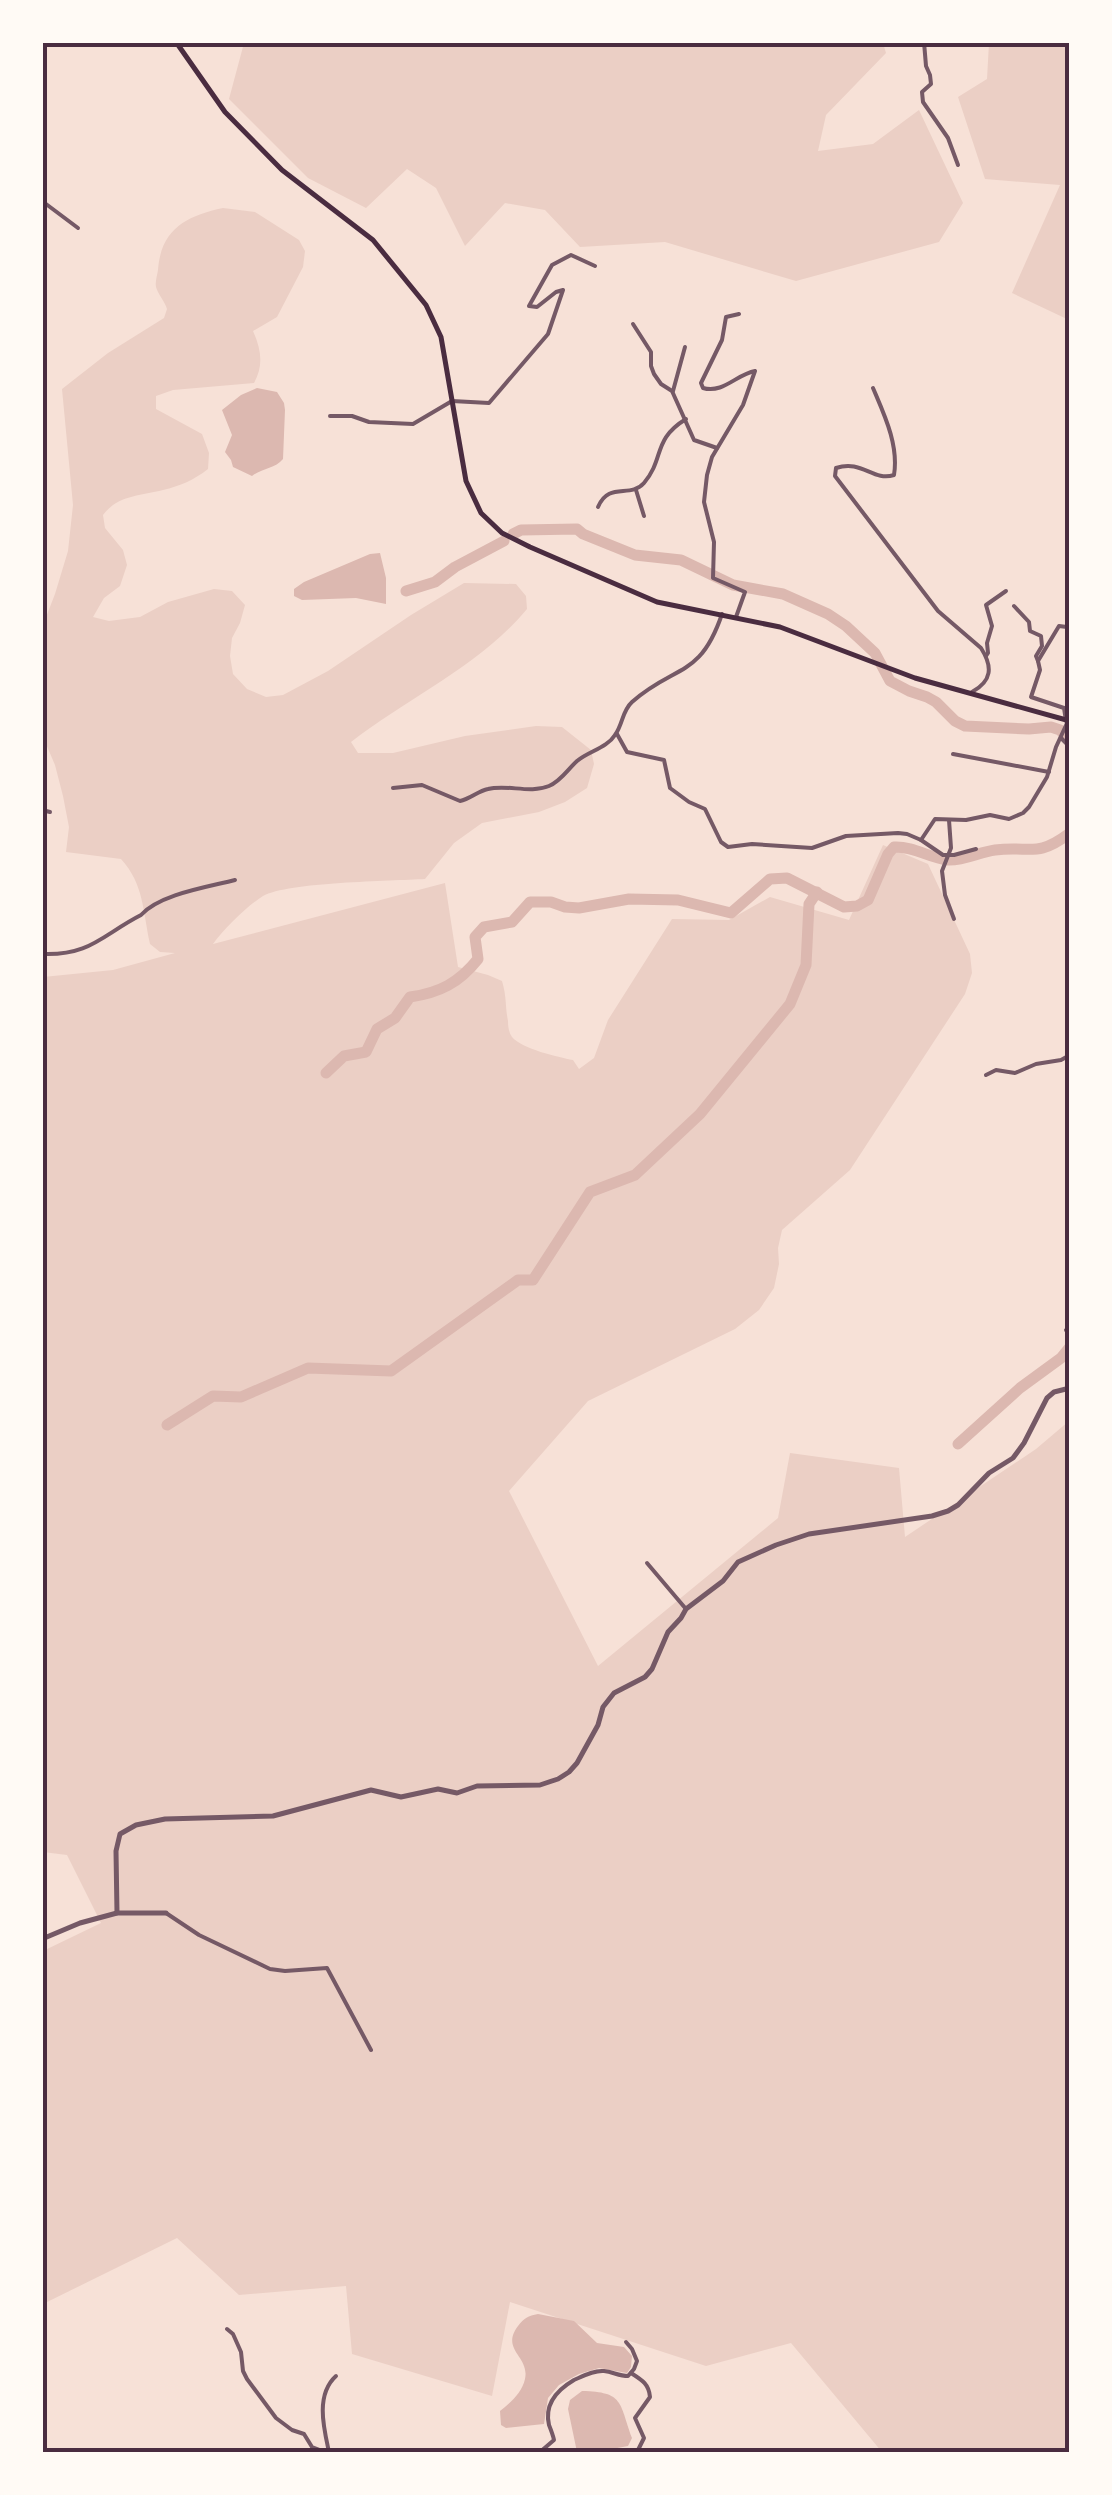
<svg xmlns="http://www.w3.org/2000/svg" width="1112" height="2495" viewBox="0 0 1112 2495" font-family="Rubik,sans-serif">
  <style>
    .green { fill: #ebcfc5 }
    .water { fill: #dcb8b0 }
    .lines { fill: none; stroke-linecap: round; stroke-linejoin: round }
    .river { stroke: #dcb8b0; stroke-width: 11 }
    .minor { stroke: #755966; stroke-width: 4 }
    .tertiary { stroke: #755966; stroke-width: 5 }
    .primary { stroke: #4a2c40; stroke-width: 5 }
    .neatline { fill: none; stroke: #4a2c40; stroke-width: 4 }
  </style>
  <rect width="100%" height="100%" fill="#f7e1d7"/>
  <!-- green -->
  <g class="green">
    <polygon points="244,43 883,43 886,53 826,115 818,151 873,144 919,110 963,203 939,242 796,281 665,242 580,247 545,210 505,203 465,246 436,188 407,169 366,208 308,178 229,99"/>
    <polygon points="989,43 1069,43 1069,320 1012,293 1060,185 985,179 958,97 987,79"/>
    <path d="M223,208l32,4 44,28 6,11 -2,16 -26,50 -24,14c8,18 11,34 1,52l-81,7 -17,6v13l46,25 7,19 -1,16c-14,11 -28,17 -45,21 -23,6 -45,5 -60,25l2,13 18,22 4,15 -7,21 -16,12 -11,19 16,4 31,-4 28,-15 46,-13 18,2 13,14 -5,18 -8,15 -2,18 3,18 14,15 19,8 17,-2 45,-24 83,-56 53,-32 52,1 10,12 1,13c-46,56 -119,89 -176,133l7,11h35l72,-17 71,-10 26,1 29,23 3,14 -7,24 -22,14 -26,10 -57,11 -28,20 -29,36c-34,2 -137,3 -162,17 -16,10 -39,33 -50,48l232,-61 13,84 30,8 14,6c5,17 3,25 6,40 0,6 1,12 4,16 10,12 46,20 61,23l6,9 15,-11 14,-38 64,-101 57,1 41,-23 79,23 34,-75 45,19 42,90 2,19 -7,21 -115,176 -68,60 -4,18 1,16 -5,24 -15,22 -24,19 -147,72 -79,90 89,175 180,-148 12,-65 109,15 6,69 131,-88 33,-28v1031h-187l-91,-109 -85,23 -196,-64 -18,94 -140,-42 -6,-68 -107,9 -62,-57 -134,66v-353l58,-28 -34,-68 -24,-3v-875l70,-7 62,-17 -15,-1 -10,-8c-7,-32 -6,-60 -29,-85l-55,-7 3,-25 -6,-31 -8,-31 -12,-28v-112l12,-31 13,-43 5,-46 -11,-116 46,-36 56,-35 3,-9c-2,-7 -9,-15 -11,-22 -1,-5 1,-11 2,-17 3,-41 28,-54 65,-62z"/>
  </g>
  <!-- water -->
  <g class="water">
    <path d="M257,388l20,4 7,11 1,7 -2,49c-8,10 -21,9 -31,17l-19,-9 -2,-7 -6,-8 7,-17 -10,-25 19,-15z"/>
    <polygon points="380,553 386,578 386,604 356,598 302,600 294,596 294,589 304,582 370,554"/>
    <path d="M538,2314l36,7 23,22 27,4 8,9 -1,11 -4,6 -28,-5 -20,6 -20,11 -11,13 -4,26 -38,4 -5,-3 -1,-14c10,-8 22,-18 25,-32 5,-23 -25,-29 -7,-53 6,-8 10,-10 20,-12z"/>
    <path d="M582,2391c42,1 37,11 50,47l-4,8 -32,6h-19l-9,-43 2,-9z"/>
  </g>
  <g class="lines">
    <!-- river -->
    <g class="river">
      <polyline points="513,534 521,530 577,529 583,534 635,555 681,560 733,585 783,594 828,614 846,626 875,653 890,681 909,691 927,697 936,702 955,721 965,726 1029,729 1051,727 1060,730 1070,740"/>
      <polyline points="406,591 435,582 455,567 504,541"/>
      <path d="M326,1073l18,-17 22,-4 11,-23 18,-11 15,-21c29,-4 49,-14 68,-38l-3,-22 9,-10 28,-5 18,-20h21l14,5 14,1 50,-9 49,1 53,13 39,-34 17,-1 57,29 13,-1 11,-6 20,-46 6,-7c20,-1 35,11 54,13 15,1 32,-8 47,-10 36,-5 40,9 75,-17"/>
      <polyline points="167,1425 213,1396 241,1397 308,1368 391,1371 518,1280 533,1280 590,1192 635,1175 700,1114 790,1004 806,965 809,904 817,892"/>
      <polyline points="958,1444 1020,1388 1061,1358 1070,1347"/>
    </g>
    <!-- minor -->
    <g class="minor">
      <polyline points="924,42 926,66 930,75 931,84 922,92 923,102 948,138 958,165"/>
      <polyline points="42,201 78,228"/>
      <polyline points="633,324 651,352 651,366 654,374 661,384 672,391 694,440 717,448"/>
      <path d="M873,388c11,26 26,57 21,87 -21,7 -32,-16 -58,-7l-1,8 103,135 43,37c12,19 11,33 -9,44"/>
      <polyline points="673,391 685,347"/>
      <polyline points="330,416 352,416 369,422 413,424 452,401 489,403 548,334 563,290 556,292 537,307 529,306 552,265 571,255 595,266"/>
      <polyline points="636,490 644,516"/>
      <path d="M598,507c11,-26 32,-8 46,-24 21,-25 8,-43 42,-64"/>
      <polyline points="1014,606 1029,622 1030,631 1041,636 1042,646 1036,656 1038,661"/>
      <path d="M736,617l9,-25 -32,-14 1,-36 -10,-40 3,-27 5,-18 31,-52 12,-34c-18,3 -32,23 -52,17l-2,-5 21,-43 4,-23 13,-3"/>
      <polyline points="986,656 988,653 987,643 992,626 986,605 1006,591"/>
      <polyline points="1066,721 1064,708 1031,697 1040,670 1038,661 1059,626 1067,627 1070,631"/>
      <polyline points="617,734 627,752 664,760 670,788 689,802 705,809 721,842 728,847 752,844 812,848 846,836 898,833 907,834 921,840 943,855 954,855 976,849"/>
      <polyline points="1061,738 1070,747"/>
      <polyline points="953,754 1049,772"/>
      <path d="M393,788l29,-3 38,16c10,-2 18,-10 28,-12 19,-5 42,5 61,-3 12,-5 19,-17 28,-25 12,-10 30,-13 38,-26 8,-11 7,-24 17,-33 43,-38 68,-23 90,-88"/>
      <polyline points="42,810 50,812"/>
      <polyline points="949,820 951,848 942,871 945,895 954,919"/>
      <polyline points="921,840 935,819 966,820 990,815 1009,819 1023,813 1029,807 1047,777 1056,747 1068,721"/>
      <path d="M42,954c48,2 60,-19 99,-39 19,-21 67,-28 94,-35"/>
      <polyline points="986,1075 996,1070 1015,1073 1036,1064 1061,1060 1070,1055"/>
      <polyline points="1066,1330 1070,1328"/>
      <polyline points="647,1563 686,1609"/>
      <polyline points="166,1913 199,1935 270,1969 285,1971 327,1968 371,2050"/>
      <polyline points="227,2329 233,2334 241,2352 243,2371 247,2379 276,2418 292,2430 304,2434 312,2447 325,2452"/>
      <path d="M631,2373c11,7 18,11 19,24l-15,21 9,20 -7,14"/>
      <path d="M329,2452c-5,-23 -14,-57 7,-76"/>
      <path d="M540,2452l14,-12c-1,-5 -3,-10 -5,-15 -5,-21 8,-35 25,-45 9,-4 20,-10 30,-9 9,1 15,5 24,5l6,-7 3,-8 -5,-12 -6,-7"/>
    </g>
    <!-- tertiary -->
    <g class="tertiary">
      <polyline points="117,1913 116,1851 120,1834 136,1825 165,1819 273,1816 371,1790 401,1797 438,1789 457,1793 477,1786 540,1785 558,1779 569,1772 577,1763 598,1725 603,1707 614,1693 645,1677 652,1669 668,1632 681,1618 686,1609 723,1581 738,1562 776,1545 809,1534 932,1516 948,1511 958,1505 989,1473 1013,1458 1024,1443 1047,1398 1054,1392 1070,1388"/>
      <polyline points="42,1939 80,1923 117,1913 166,1913"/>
    </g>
    <!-- primary -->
    <polyline class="primary" points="176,42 225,112 282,170 373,240 426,305 441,337 466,481 481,513 502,533 530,547 657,602 780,627 915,678 1070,721"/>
  </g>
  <!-- border -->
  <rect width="1112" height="2495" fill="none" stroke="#fffaf5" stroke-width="90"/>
  <rect x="45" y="45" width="1022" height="2405" class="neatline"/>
</svg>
